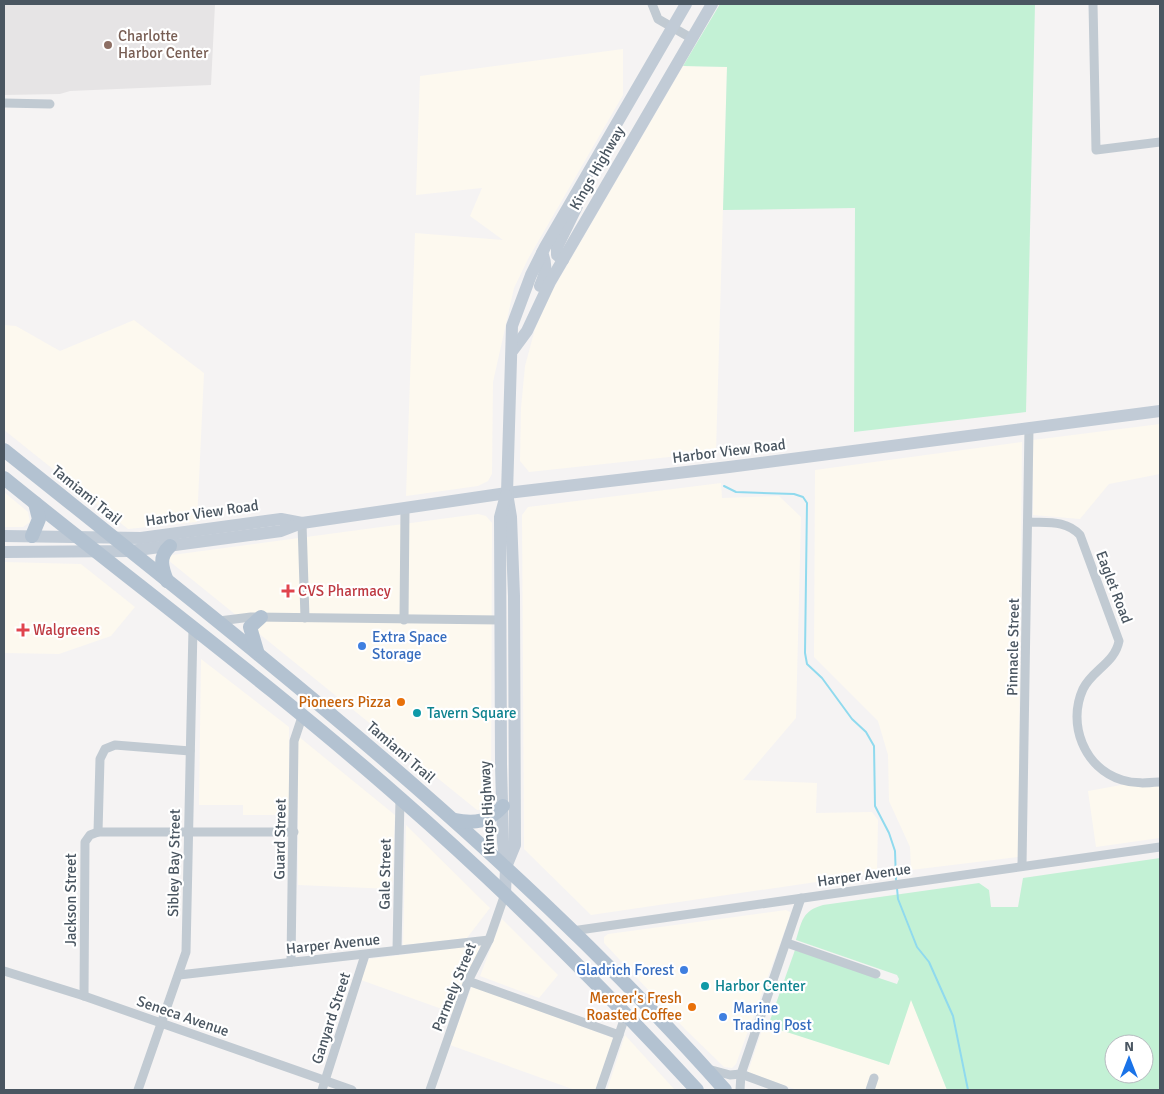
<svg xmlns="http://www.w3.org/2000/svg" width="1164" height="1094" viewBox="0 0 1164 1094" font-family="Signika,sans-serif">
  <style>
    .commercial { fill: #fdf9ef }
    .education { fill: #e6e4e5 }
    .green { fill: #c3f1d5; fill-rule: evenodd }
    .lines { fill: none; stroke-linecap: round; stroke-linejoin: round }
    .stream { stroke: #90daee; stroke-width: 2 }
    .street { stroke: #c1cad2; stroke-width: 9 }
    .secondary { stroke: #c1cbd6; stroke-width: 12 }
    .primary { stroke: #b3c2d1; stroke-width: 14 }
    .education-dot { fill: #8d6e63; stroke: #fff; stroke-width: 2 }
    .health-dot { fill: #e0444e; stroke: #fff; stroke-width: 2 }
    .shop-dot { fill: #3f7fe0; stroke: #fff; stroke-width: 2 }
    .food-dot { fill: #e8710a; stroke: #fff; stroke-width: 2 }
    .culture-dot { fill: #0f9aa8; stroke: #fff; stroke-width: 2 }
    .labels { text-anchor: middle; stroke-width: 4.5; stroke-linejoin: round; paint-order: stroke }
    .education-label { font-size: 15px; fill: #785e54; stroke: #fff; text-anchor: start }
    .street-label { font-size: 15px; fill: #4a5661; stroke: #fff }
    .health-label { font-size: 15px; fill: #be3a42; stroke: #fff; text-anchor: start }
    .shop-label { font-size: 15px; fill: #366cbe; stroke: #fff; text-anchor: start }
    .food-label { font-size: 15px; fill: #c56008; stroke: #fff; text-anchor: end }
    .culture-label { font-size: 15px; fill: #0d838f; stroke: #fff; text-anchor: start }
  </style>
  <rect width="100%" height="100%" fill="#f5f3f3"/>
  <!-- commercial -->
  <g class="commercial">
    <polygon points="623,49 623,95 528,259 514,288 493,382 492,474 488,481 478,486 406,496 415,233 503,240 470,216 482,188 416,195 420,76"/>
    <polygon points="683,66 727,67 716,452 529,472 520,461 521,408 525,366 535,329 551,293"/>
    <polygon points="134,320 204,373 197,522 128,529 4,430 4,325 16,326 60,351"/>
    <polygon points="1160,424 1160,474 1109,484 1080,519 1033,515 1033,440"/>
    <polygon points="1022,442 1018,857 911,870 910,847 889,801 888,755 878,721 814,657 815,470"/>
    <polygon points="721,483 722,498 779,496 801,517 796,718 743,780 817,783 816,813 872,812 878,820 877,873 591,915 524,849 522,515 528,507"/>
    <polygon points="4,492 28,512 30,522 23,527 4,527"/>
    <polygon points="478,514 486,516 492,523 491,801 486,809 477,810 168,560 172,555"/>
    <polygon points="4,562 81,564 135,607 111,636 59,654 4,653"/>
    <polygon points="201,659 289,727 289,815 243,815 243,805 199,805"/>
    <polygon points="298,736 395,815 392,889 298,885"/>
    <polygon points="1160,778 1160,838 1096,847 1088,791"/>
    <polygon points="406,825 490,908 467,938 403,945"/>
    <polygon points="786,910 790,912 789,919 736,1064 732,1068 724,1067 686,1030 604,943 604,937 608,934"/>
    <polygon points="502,919 558,975 539,998 480,976"/>
    <polygon points="481,945 453,1013 361,980 369,959"/>
    <polygon points="472,986 613,1038 596,1090 575,1090 450,1045"/>
    <polygon points="911,999 947,1090 797,1090 748,1072 764,1024 889,1065"/>
    <polygon points="625,1035 675,1090 607,1090"/>
  </g>
  <!-- education -->
  <polygon class="education" points="4,4 215,4 211,85 70,91 60,94 4,95"/>
  <!-- green -->
  <g class="green">
    <polygon points="720,4 1035,4 1026,412 854,432 855,208 723,210 727,67 683,66"/>
    <path d="M1160,858v232h-213l-36,-90 -22,65 -121,-39 27,-76 102,34 2,-5 -2,-4 -101,-35c6,-19 6,-29 27,-35l156,-22 10,7 2,17h27l5,-29zM1114,1044h30v30h-30z"/>
  </g>
  <g class="lines">
    <!-- stream -->
    <g class="stream">
      <polyline points="724,486 736,492 794,494 803,497 807,503 805,653 807,664 822,678 852,719 866,732 874,746 875,806 889,833 895,851 896,880"/>
      <polyline points="897,888 898,899 917,947 929,962 953,1016 968,1090"/>
    </g>
    <!-- street -->
    <g class="street">
      <polyline points="652,4 658,19 691,38"/>
      <polyline points="1093,4 1096,150 1160,142"/>
      <polyline points="4,103 50,104"/>
      <path d="M1029,522c19,1 37,-2 51,13l39,106c-4,22 -27,29 -36,48 -16,35 1,79 39,91 13,4 25,3 38,2"/>
      <polyline points="302,523 305,618"/>
      <polyline points="404,620 405,508"/>
      <polyline points="219,621 251,617 500,620"/>
      <polyline points="98,832 100,759 105,749 115,745 190,751"/>
      <polyline points="1022,866 1029,428"/>
      <polyline points="572,931 1160,847"/>
      <polyline points="787,943 876,974"/>
      <polyline points="397,950 400,798"/>
      <polyline points="291,962 294,741 302,717"/>
      <polyline points="4,971 84,996 352,1090"/>
      <polyline points="179,975 489,940"/>
      <polyline points="468,981 619,1035"/>
      <polyline points="84,996 85,842 90,835 98,832 294,832"/>
      <polyline points="708,1069 730,1075 741,1074 784,1090"/>
      <polyline points="138,1090 186,952 193,628"/>
      <polyline points="322,1090 365,955"/>
      <polyline points="430,1090 468,981 489,940 505,894"/>
      <polyline points="600,1090 626,1014"/>
      <polyline points="740,1090 741,1074 801,898"/>
      <polyline points="870,1090 874,1078"/>
    </g>
    <!-- secondary -->
    <g class="secondary">
      <polyline points="563,260 557,255 557,247 577,206"/>
      <path d="M540,286c5,-12 8,-20 2,-33"/>
      <polyline points="513,350 527,331 550,282 712,4"/>
      <polyline points="4,536 141,538 281,519 302,523"/>
      <polyline points="4,552 130,551 281,531 302,523 507,493 729,467 1160,411"/>
      <polyline points="506,867 515,845 514,596 511,517 507,493 512,326 531,275 545,247 686,4"/>
      <polyline points="505,894 506,867 503,842 501,764 500,517 506,495"/>
    </g>
    <!-- primary -->
    <g class="primary">
      <path d="M4,450c251,201 507,398 721,640"/>
      <path d="M4,478c132,107 270,209 398,322 104,91 202,189 295,290"/>
      <polyline points="32,536 39,519 35,503"/>
      <path d="M167,581c-5,-13 -9,-24 3,-35"/>
      <polyline points="257,651 250,627 261,617"/>
      <path d="M454,820c21,4 35,2 49,-14"/>
    </g>
  </g>
  <!-- markers -->
  <circle class="education-dot" cx="108" cy="45" r="5"/>
  <g class="health-dot">
    <path d="M285.5 583.5h5v5h5v5h-5v5h-5v-5h-5v-5h5z"/>
    <path d="M20.5 622.5h5v5h5v5h-5v5h-5v-5h-5v-5h5z"/>
  </g>
  <g class="shop-dot">
    <circle cx="362" cy="646" r="5"/>
    <circle cx="684" cy="970" r="5"/>
    <circle cx="723" cy="1017" r="5"/>
  </g>
  <g class="food-dot">
    <circle cx="401" cy="702" r="5"/>
    <circle cx="692" cy="1007" r="5"/>
  </g>
  <g class="culture-dot">
    <circle cx="417" cy="713" r="5"/>
    <circle cx="705" cy="986" r="5"/>
  </g>
  <g class="labels">
    <!-- education labels -->
    <g class="education-label">
      <text x="118" y="41">Charlotte<tspan x="118" dy="17">Harbor Center</tspan></text>
    </g>
    <!-- street labels -->
    <g class="street-label">
      <text transform="translate(597 168) rotate(-60)" y="5">Kings Highway</text>
      <text transform="translate(729 451) rotate(-7)" y="5">Harbor View Road</text>
      <text transform="translate(87 495) rotate(39)" y="5">Tamiami Trail</text>
      <text transform="translate(202 513) rotate(-8)" y="5">Harbor View Road</text>
      <text transform="translate(1114 587) rotate(69)" y="5">Eaglet Road</text>
      <text transform="translate(1013 647) rotate(-89)" y="5">Pinnacle Street</text>
      <text transform="translate(401 752) rotate(41)" y="5">Tamiami Trail</text>
      <text transform="translate(487 808) rotate(-93)" y="5">Kings Highway</text>
      <text transform="translate(280 839) rotate(-89)" y="5">Guard Street</text>
      <text transform="translate(174 863) rotate(-89)" y="5">Sibley Bay Street</text>
      <text transform="translate(385 874) rotate(-89)" y="5">Gale Street</text>
      <text transform="translate(864 875) rotate(-8)" y="5">Harper Avenue</text>
      <text transform="translate(71 900) rotate(-90)" y="5">Jackson Street</text>
      <text transform="translate(333 944) rotate(-6)" y="5">Harper Avenue</text>
      <text transform="translate(454 987) rotate(-68)" y="5">Parmely Street</text>
      <text transform="translate(183 1016) rotate(19)" y="5">Seneca Avenue</text>
      <text transform="translate(331 1018) rotate(-72)" y="5">Ganyard Street</text>
    </g>
    <!-- health labels -->
    <g class="health-label">
      <text x="298" y="596">CVS Pharmacy</text>
      <text x="33" y="635">Walgreens</text>
    </g>
    <!-- shop labels -->
    <g class="shop-label">
      <text x="372" y="642">Extra Space<tspan x="372" dy="17">Storage</tspan></text>
      <text x="674" y="975" text-anchor="end">Gladrich Forest</text>
      <text x="733" y="1013">Marine<tspan x="733" dy="17">Trading Post</tspan></text>
    </g>
    <!-- food labels -->
    <g class="food-label">
      <text x="391" y="707">Pioneers Pizza</text>
      <text x="682" y="1003">Mercer's Fresh<tspan x="682" dy="17">Roasted Coffee</tspan></text>
    </g>
    <!-- culture labels -->
    <g class="culture-label">
      <text x="427" y="718">Tavern Square</text>
      <text x="715" y="991">Harbor Center</text>
    </g>
  </g>
  <!-- border -->
  <rect width="1164" height="1094" fill="none" stroke="#4a5661" stroke-width="10"/>
  <!-- north arrow -->
  <g transform="translate(1129 1059)"><circle r="24" fill="#ffffff" stroke="#b7bbc0"/>
  <path d="M0-4L9 19L0 12L-9 19Z" fill="#1a73e8"/>
  <text y="-8" font-size="14" font-weight="bold" text-anchor="middle" fill="#4a5661">N</text>
  </g>
</svg>
